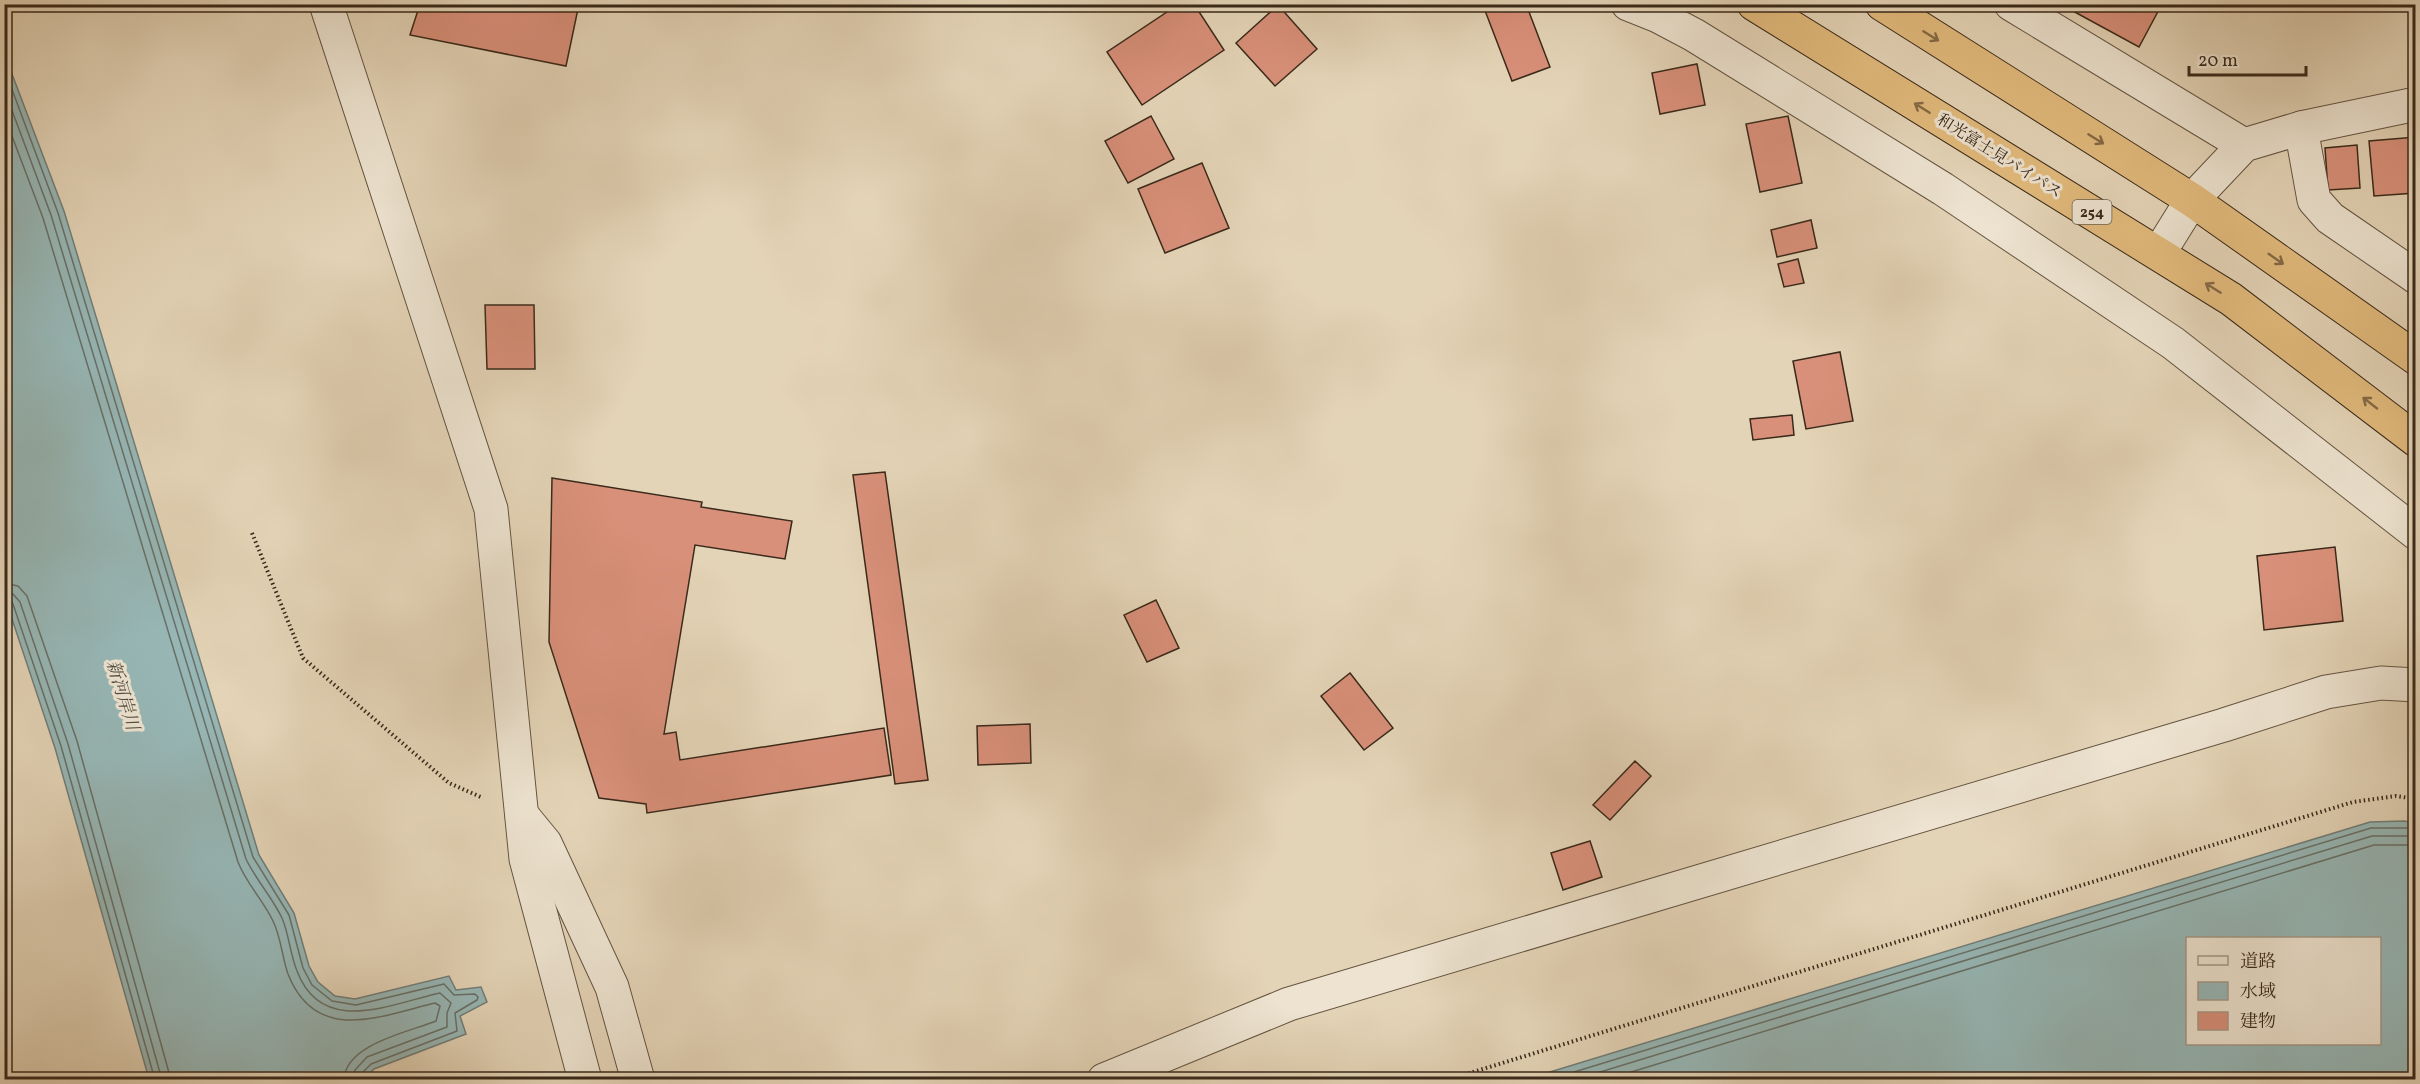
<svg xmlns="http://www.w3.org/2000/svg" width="2420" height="1084" viewBox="0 0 2420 1084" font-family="Vollkorn,'Noto Serif JP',serif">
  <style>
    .water { fill: #97b7b6; stroke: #717e78; stroke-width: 1.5; fill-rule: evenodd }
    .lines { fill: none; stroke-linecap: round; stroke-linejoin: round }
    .shore { stroke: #687068; stroke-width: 1.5 }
    .building { fill: #d9907a; stroke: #39291a; stroke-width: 1.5 }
    .minor-casing { stroke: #645441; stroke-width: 35 }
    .highway-casing { stroke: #39291a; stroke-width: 35 }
    .path { stroke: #39291a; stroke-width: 4; stroke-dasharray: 1.5 3; stroke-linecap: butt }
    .minor { stroke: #ede3d0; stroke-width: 33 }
    .highway { stroke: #e2ba7c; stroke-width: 33 }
    .oneway { stroke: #856a46 }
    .labels { text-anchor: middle; stroke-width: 6; stroke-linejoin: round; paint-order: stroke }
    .shield { fill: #ede3d0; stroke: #6f6151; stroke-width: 1.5 }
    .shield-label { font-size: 15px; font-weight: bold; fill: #39291a }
    .street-label { font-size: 16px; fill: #39291a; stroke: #ede3d0 }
    .water-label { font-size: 18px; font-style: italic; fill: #504c41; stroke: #ede3d0 }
  </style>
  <rect width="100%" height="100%" fill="#e4d4b7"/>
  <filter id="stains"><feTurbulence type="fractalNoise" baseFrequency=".00333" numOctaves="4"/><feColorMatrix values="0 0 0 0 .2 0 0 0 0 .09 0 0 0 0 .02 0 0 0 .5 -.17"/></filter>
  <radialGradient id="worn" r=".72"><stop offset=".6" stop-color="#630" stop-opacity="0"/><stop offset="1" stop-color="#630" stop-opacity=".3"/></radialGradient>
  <!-- water -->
  <g class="water">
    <polygon points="4,53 64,211 259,855 294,913 309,966 318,982 335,996 355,999 449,976 456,990 481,987 487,1002 460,1016 466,1034 374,1069 364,1079 149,1079 55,748 5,598"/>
    <path d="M2404,821l12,2 -1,256h-888l843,-257zM2188,938h192v106h-192z"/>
  </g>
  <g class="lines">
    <!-- shore -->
    <g class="shore">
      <polyline points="4,68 58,213 253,857 289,915 303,968 312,985 332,1001 356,1005 444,984 454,995 475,994 478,997 477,1000 455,1013 457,1031 371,1064 361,1074 360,1080"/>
      <path d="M4,89l47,126 195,644c10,21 26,38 36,59 7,16 8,36 15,53 25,66 93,33 143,22l11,10 -4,10v14l-80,30 -12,13 -2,10"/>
      <path d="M4,115l39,103 195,644c8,21 25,38 35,59 8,16 9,36 15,53 28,71 92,42 147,29l5,3 -4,15c-27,11 -91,23 -92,59"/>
      <polyline points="4,583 18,586 27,596 77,741 171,1080"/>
      <polyline points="4,592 13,594 20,602 68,744 162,1080"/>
      <polyline points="4,600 10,600 13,604 61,746 155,1080"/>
      <polyline points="1548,1080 2371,828 2416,828"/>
      <polyline points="1574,1080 2372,836 2416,836"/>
      <polyline points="1605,1080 2374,845 2416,845"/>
    </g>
  </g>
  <!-- building -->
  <g class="building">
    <polygon points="420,4 579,4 566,66 410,35"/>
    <polygon points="1179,4 1194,4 1224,50 1142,105 1107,52"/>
    <polygon points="1493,4 1526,4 1550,67 1512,81 1484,8"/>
    <polygon points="2060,4 2162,4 2139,47"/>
    <polygon points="1278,5 1317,49 1275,86 1236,43"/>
    <polygon points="1697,64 1705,105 1660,114 1652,73"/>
    <polygon points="1151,116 1174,159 1128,183 1105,141"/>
    <polygon points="1788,116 1802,183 1760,192 1746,124"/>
    <polygon points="2416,137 2416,193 2374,196 2369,141"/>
    <polygon points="2357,145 2360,188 2328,190 2325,148"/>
    <polygon points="1202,163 1229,228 1165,253 1138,189"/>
    <polygon points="1811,220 1817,248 1777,257 1771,230"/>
    <polygon points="1798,259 1804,283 1784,287 1778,264"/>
    <polygon points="485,305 534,305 535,369 487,369"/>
    <polygon points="1840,352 1853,421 1806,429 1793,361"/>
    <polygon points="1792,415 1794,435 1753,440 1750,419"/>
    <polygon points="885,472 928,780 895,784 853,475"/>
    <polygon points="552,478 702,502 701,507 792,521 785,559 695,545 664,734 676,732 680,760 884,728 891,775 647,813 646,804 599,798 549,642"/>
    <polygon points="2335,547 2343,621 2264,630 2257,556"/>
    <polygon points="1156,600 1179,648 1147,662 1124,615"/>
    <polygon points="1350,673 1393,728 1364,750 1321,696"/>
    <polygon points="1030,724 1031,763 978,765 977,726"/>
    <polygon points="1635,761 1651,776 1610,820 1593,805"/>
    <polygon points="1590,841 1602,877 1563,890 1551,853"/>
  </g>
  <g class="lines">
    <defs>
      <g id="minor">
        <polyline points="326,4 491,509 526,859 585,1080"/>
        <polyline points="1628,4 1658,16 1694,35 1943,189 2173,343 2416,533"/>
        <polyline points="2011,4 2244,145"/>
        <polyline points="2301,128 2314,200 2330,218 2416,277"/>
        <polyline points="2159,253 2192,200 2244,145 2301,128 2416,104"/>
        <polyline points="522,815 545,843 612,987 638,1080"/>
        <polyline points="1104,1080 1289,1004 2224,725 2326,692 2381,683 2416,685"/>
      </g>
      <g id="highway">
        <polyline points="1754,4 2231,299 2416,440"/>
        <polyline points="1882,4 2192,200 2416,358"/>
      </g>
    </defs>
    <!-- minor casing -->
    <use href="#minor" class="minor-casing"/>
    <!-- highway casing -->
    <use href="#highway" class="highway-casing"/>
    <!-- path -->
    <g class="path">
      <polyline points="252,533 303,658 449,783 483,798"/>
      <polyline points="1447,1080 2353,802 2396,796 2416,799"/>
    </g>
    <!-- minor -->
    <use href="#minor" class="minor"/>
    <!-- highway -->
    <use href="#highway" class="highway"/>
  </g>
  <!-- one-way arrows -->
  <defs><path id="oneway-shaft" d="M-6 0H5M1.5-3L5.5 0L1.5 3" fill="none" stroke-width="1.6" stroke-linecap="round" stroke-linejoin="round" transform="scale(1.5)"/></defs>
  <g class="oneway">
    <use href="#oneway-shaft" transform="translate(1931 36) rotate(32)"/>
    <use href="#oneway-shaft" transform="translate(1922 108) rotate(-148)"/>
    <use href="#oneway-shaft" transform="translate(2096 139) rotate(32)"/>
    <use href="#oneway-shaft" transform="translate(2276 259) rotate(35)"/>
    <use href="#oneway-shaft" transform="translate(2213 288) rotate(-148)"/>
    <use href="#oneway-shaft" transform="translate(2370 403) rotate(-142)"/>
  </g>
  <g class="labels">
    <!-- shield labels -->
    <rect class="shield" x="2072.5" y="200" width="39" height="24" rx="4.5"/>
    <g class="shield-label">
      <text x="2092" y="217">254</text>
    </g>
    <!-- street labels -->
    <g class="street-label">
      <text transform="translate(2000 155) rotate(32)" y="6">和光富士見バイパス</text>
    </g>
    <!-- water labels -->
    <g class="water-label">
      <text transform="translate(123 695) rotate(73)" y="6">新河岸川</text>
    </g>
  </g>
  <!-- margin -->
  <rect width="2420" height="1084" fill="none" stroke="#e4d4b7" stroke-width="24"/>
  <rect x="6" y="6" width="2408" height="1072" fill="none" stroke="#39291a" stroke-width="3"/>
  <rect x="12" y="12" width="2396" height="1060" fill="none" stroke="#39291a" stroke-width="1.5"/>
  <!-- legend -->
  <rect x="2186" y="937" width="195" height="108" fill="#ede3d0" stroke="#a59987" stroke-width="1.5"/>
  <rect x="2198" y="956" width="30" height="9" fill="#ede3d0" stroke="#a59987" stroke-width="1.5"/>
  <text x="2240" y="967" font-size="18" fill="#39291a">道路</text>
  <rect x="2198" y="982" width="30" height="18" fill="#97b7b6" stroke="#a59987" stroke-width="1.5"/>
  <text x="2240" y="997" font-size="18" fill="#39291a">水域</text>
  <rect x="2198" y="1012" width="30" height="18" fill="#d9907a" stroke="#a59987" stroke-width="1.5"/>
  <text x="2240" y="1027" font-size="18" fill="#39291a">建物</text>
  <!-- scale -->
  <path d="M2189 66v9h117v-9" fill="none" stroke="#39291a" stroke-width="3"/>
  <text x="2198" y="66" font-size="18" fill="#39291a" stroke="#ede3d0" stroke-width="4.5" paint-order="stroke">20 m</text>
  <rect width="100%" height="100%" filter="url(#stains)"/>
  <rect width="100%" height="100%" fill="url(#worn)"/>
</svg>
